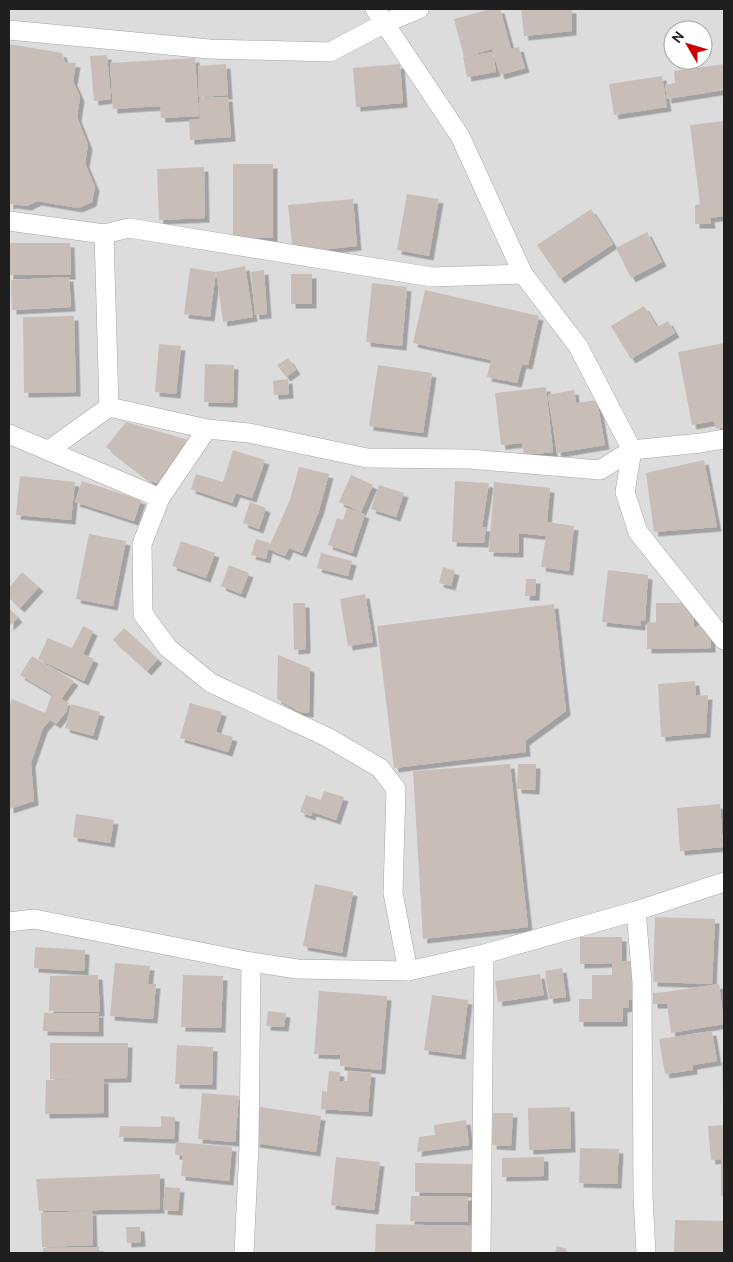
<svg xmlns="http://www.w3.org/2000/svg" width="733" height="1262" viewBox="0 0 733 1262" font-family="Ubuntu,sans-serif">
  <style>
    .residential { fill: #dddcdc; fill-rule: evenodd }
    .building { fill: #c9beb7; filter: url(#shadow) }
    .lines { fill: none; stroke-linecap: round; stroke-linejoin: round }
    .minor-casing { stroke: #a6a6a6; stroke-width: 20 }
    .minor { stroke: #fff; stroke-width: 19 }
  </style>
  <defs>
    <filter id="shadow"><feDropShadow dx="4.5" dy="4.5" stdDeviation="0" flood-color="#0004"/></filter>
  </defs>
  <rect width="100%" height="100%" fill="#f1ece4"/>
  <!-- residential -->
  <path class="residential" d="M9,9h715v1244h-715zM673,30h30v30h-30z"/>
  <!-- building -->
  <g class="building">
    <polygon points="491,9 500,9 511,49 519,47 525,68 500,75 492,49 464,57 454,19"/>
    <polygon points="521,9 572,9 572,31 524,36"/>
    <polygon points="9,44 62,53 65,62 76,63 73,81 80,97 77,117 88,145 85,163 95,187 92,202 78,208 37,201 27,206 12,204 9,205"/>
    <polygon points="493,52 496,72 467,77 463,57"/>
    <polygon points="107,55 111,99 94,101 90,56"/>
    <polygon points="195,58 199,116 161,118 160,106 113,109 110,63"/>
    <polygon points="226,64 228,95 199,97 198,66"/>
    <polygon points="400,64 403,103 356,107 353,68"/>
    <polygon points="724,64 724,90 667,99 665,85 675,83 674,71"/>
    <polygon points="662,76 667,107 614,115 609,84"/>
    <polygon points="228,97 231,137 190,140 189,120 200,119 199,98"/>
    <polygon points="724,121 724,216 710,218 711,224 695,224 695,205 700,204 690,125"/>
    <rect x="233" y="164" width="40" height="74"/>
    <polygon points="204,167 205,218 159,220 157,169"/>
    <polygon points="407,194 439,199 429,256 397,250"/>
    <polygon points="353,199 357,246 293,253 288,205"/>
    <polygon points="591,209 613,244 560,279 537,245"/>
    <polygon points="647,232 662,262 631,278 616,248"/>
    <polygon points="9,243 70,243 71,275 9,275"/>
    <polygon points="245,266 253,317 223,322 216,272 210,317 184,314 190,268 216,272"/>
    <polygon points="264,270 267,314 255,315 251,272"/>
    <rect x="291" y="274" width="21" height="30"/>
    <polygon points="69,277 71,307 12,310 11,280"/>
    <polygon points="372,283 407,287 402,346 366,342"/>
    <polygon points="425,290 539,316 528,365 522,364 517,383 487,377 491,360 413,343"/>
    <polygon points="644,306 657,327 668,321 675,333 631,359 611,326"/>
    <polygon points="74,316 76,392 24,393 23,317"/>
    <polygon points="724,343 724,427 716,429 714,421 692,425 678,352"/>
    <polygon points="159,344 181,346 176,394 155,392"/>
    <polygon points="288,358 296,370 286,377 277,365"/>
    <polygon points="205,364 234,365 233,403 204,402"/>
    <polygon points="378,365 432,373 423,433 369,426"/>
    <polygon points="288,379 289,394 274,395 273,381"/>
    <polygon points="546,387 553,452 524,455 522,443 501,445 495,393"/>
    <polygon points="574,390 576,403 597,400 605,445 557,453 548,395"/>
    <polygon points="126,422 192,441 165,485 150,481 106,447"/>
    <polygon points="233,450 265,460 252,498 236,493 232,503 191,489 196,474 223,482"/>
    <polygon points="704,460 717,527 654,532 646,473"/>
    <polygon points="299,467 329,474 319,511 302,553 289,548 285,556 268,549 266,559 251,555 256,539 270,543 268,549 290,500"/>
    <polygon points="351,475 373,485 361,512 339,502"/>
    <polygon points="20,476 75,482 71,520 16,515"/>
    <polygon points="82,481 141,500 134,521 75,502"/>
    <polygon points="455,481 489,483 482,527 486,527 484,543 452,542"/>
    <polygon points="494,482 550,488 547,522 574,526 569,571 541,567 546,536 519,533 519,553 489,552"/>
    <polygon points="379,485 404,493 396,517 371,509"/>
    <polygon points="250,502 266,508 259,529 243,523"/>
    <polygon points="347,508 365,514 352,553 328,545 337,518 343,520"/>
    <polygon points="89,534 126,541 113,606 76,599"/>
    <polygon points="181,541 215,553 206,578 172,566"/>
    <polygon points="321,553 352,561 348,576 317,568"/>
    <polygon points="229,565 249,573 241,594 221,586"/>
    <polygon points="443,567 455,571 451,586 439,583"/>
    <polygon points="608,570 648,575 645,621 641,620 641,626 602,622"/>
    <polygon points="22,572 39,587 20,608 9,598 9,588"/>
    <polygon points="526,579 536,579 535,596 525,596"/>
    <polygon points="365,594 373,642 348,646 340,599"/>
    <polygon points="293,603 305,603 306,649 294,650"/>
    <polygon points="656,603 694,603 694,627 711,626 711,648 647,649 647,623 656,622"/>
    <polygon points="554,604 566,711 525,741 526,752 394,768 377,626"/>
    <polygon points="9,608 18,618 9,626"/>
    <polygon points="83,626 93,631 83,654 94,659 84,681 38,659 48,638 72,648"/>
    <polygon points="124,628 158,659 147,671 113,640"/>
    <polygon points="278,655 310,668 309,713 300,712 277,699"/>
    <polygon points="32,656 74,681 61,699 69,703 66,712 56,724 50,720 43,728 31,763 34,801 9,809 9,707 12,699 45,713 52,694 20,675"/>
    <polygon points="695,681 696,696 708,695 706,733 661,737 658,684"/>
    <polygon points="190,703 222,712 216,732 233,737 228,752 180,738"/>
    <polygon points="71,704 100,712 93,736 65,728"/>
    <polygon points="510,764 528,927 423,939 413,771"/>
    <polygon points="518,764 536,764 535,790 517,789"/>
    <polygon points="324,791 344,797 336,820 312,812 311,816 300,812 306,795 321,800"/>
    <polygon points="720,804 723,847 680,851 677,808"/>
    <polygon points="76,814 114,820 110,843 73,837"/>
    <polygon points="315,884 353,892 342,953 303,946"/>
    <polygon points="655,917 715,919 712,984 653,982"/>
    <polygon points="580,937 622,937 622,961 638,961 634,1000 628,999 629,1007 623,1008 623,1022 579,1022 579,999 592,999 592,975 612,975 612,963 580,964"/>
    <polygon points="35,947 85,950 84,971 34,968"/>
    <polygon points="115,963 150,966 148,984 156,984 153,1019 110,1016"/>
    <polygon points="562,968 566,997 549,999 545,971"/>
    <polygon points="540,974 544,995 498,1002 495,981"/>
    <polygon points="98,975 100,1012 49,1011 50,976"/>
    <polygon points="183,975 223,976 221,1028 181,1027"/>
    <polygon points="719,984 724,1024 671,1033 667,1004 653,1004 653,993 665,992"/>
    <polygon points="319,991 387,996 381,1070 340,1066 340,1055 314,1054"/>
    <polygon points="432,995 468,1000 461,1055 424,1050"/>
    <polygon points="268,1011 286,1013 284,1027 266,1026"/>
    <polygon points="44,1013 99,1013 99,1032 43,1031"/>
    <polygon points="712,1031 717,1061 693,1065 693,1070 665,1074 659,1039"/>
    <polygon points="50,1043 128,1043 127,1078 50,1079"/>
    <polygon points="177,1045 213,1047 212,1085 175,1084"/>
    <polygon points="722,1062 724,1062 724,1101 723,1101"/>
    <polygon points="329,1071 340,1072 339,1081 347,1081 348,1071 371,1073 368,1112 321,1109 322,1091 327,1092"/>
    <polygon points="104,1079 104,1113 45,1114 46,1080"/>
    <polygon points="202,1093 239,1096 235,1142 198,1139"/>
    <polygon points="260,1107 321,1116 316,1152 255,1143"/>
    <polygon points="570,1107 571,1148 529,1150 528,1108"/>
    <polygon points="493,1113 513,1113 511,1146 492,1145"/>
    <polygon points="161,1116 175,1117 174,1139 119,1137 120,1126 161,1127"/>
    <polygon points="466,1120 469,1145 417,1152 419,1137 435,1135 434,1125"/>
    <polygon points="724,1125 724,1196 721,1196 721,1159 711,1160 708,1126"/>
    <polygon points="176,1142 232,1147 229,1181 181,1176 183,1156 175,1155"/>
    <polygon points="580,1148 619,1149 617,1184 579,1183"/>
    <polygon points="336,1157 380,1162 374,1210 331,1205"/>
    <polygon points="544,1157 544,1176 502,1177 502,1158"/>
    <polygon points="415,1163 474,1164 473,1193 415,1192"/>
    <polygon points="160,1174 160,1209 39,1211 36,1179"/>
    <polygon points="165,1187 180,1188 178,1211 163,1210"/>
    <polygon points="411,1196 468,1196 468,1222 410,1221"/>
    <polygon points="92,1211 93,1245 42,1247 41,1213"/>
    <polygon points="675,1220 724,1221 724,1253 674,1253"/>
    <polygon points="376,1224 475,1226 474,1253 375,1253"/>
    <polygon points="126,1227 140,1227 141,1242 127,1243"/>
    <polygon points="557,1246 567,1249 565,1253 555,1253"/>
    <polygon points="99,1247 99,1253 43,1253 43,1248"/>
  </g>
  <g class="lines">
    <defs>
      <g id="minor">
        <polyline points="375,9 460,136 523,274 578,346 632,450 625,492 638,532 724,640"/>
        <polyline points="9,30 209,49 330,52 385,23 419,9"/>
        <polyline points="9,221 104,234 129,228 432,277 523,274"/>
        <polyline points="109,407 207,429 249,433 367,458 469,459 600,470 632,450 701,443 724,439"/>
        <polyline points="207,429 160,498 142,544 143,614 168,648 211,683 327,737 380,768 396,789 393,893 408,971"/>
        <polyline points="9,434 160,498"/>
        <polyline points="49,450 109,407 104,234"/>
        <polyline points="636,911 642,982 643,1196 646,1253"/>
        <polyline points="9,922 34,919 251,962 297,969 408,971 484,954 636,911 724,882"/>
        <polyline points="244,1253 249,1147 251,962"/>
        <polyline points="481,1253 484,954"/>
      </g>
    </defs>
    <!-- minor casing -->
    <use href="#minor" class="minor-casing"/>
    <!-- minor -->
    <use href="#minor" class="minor"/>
  </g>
  <!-- border -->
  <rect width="733" height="1262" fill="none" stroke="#1f1f1f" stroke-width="20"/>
  <!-- north arrow -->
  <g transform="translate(688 45) rotate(308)"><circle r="24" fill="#ffffff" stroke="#a5a5a5"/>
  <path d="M0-4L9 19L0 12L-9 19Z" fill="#ce0006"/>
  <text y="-8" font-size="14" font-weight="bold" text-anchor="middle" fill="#1f1f1f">N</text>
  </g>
</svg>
